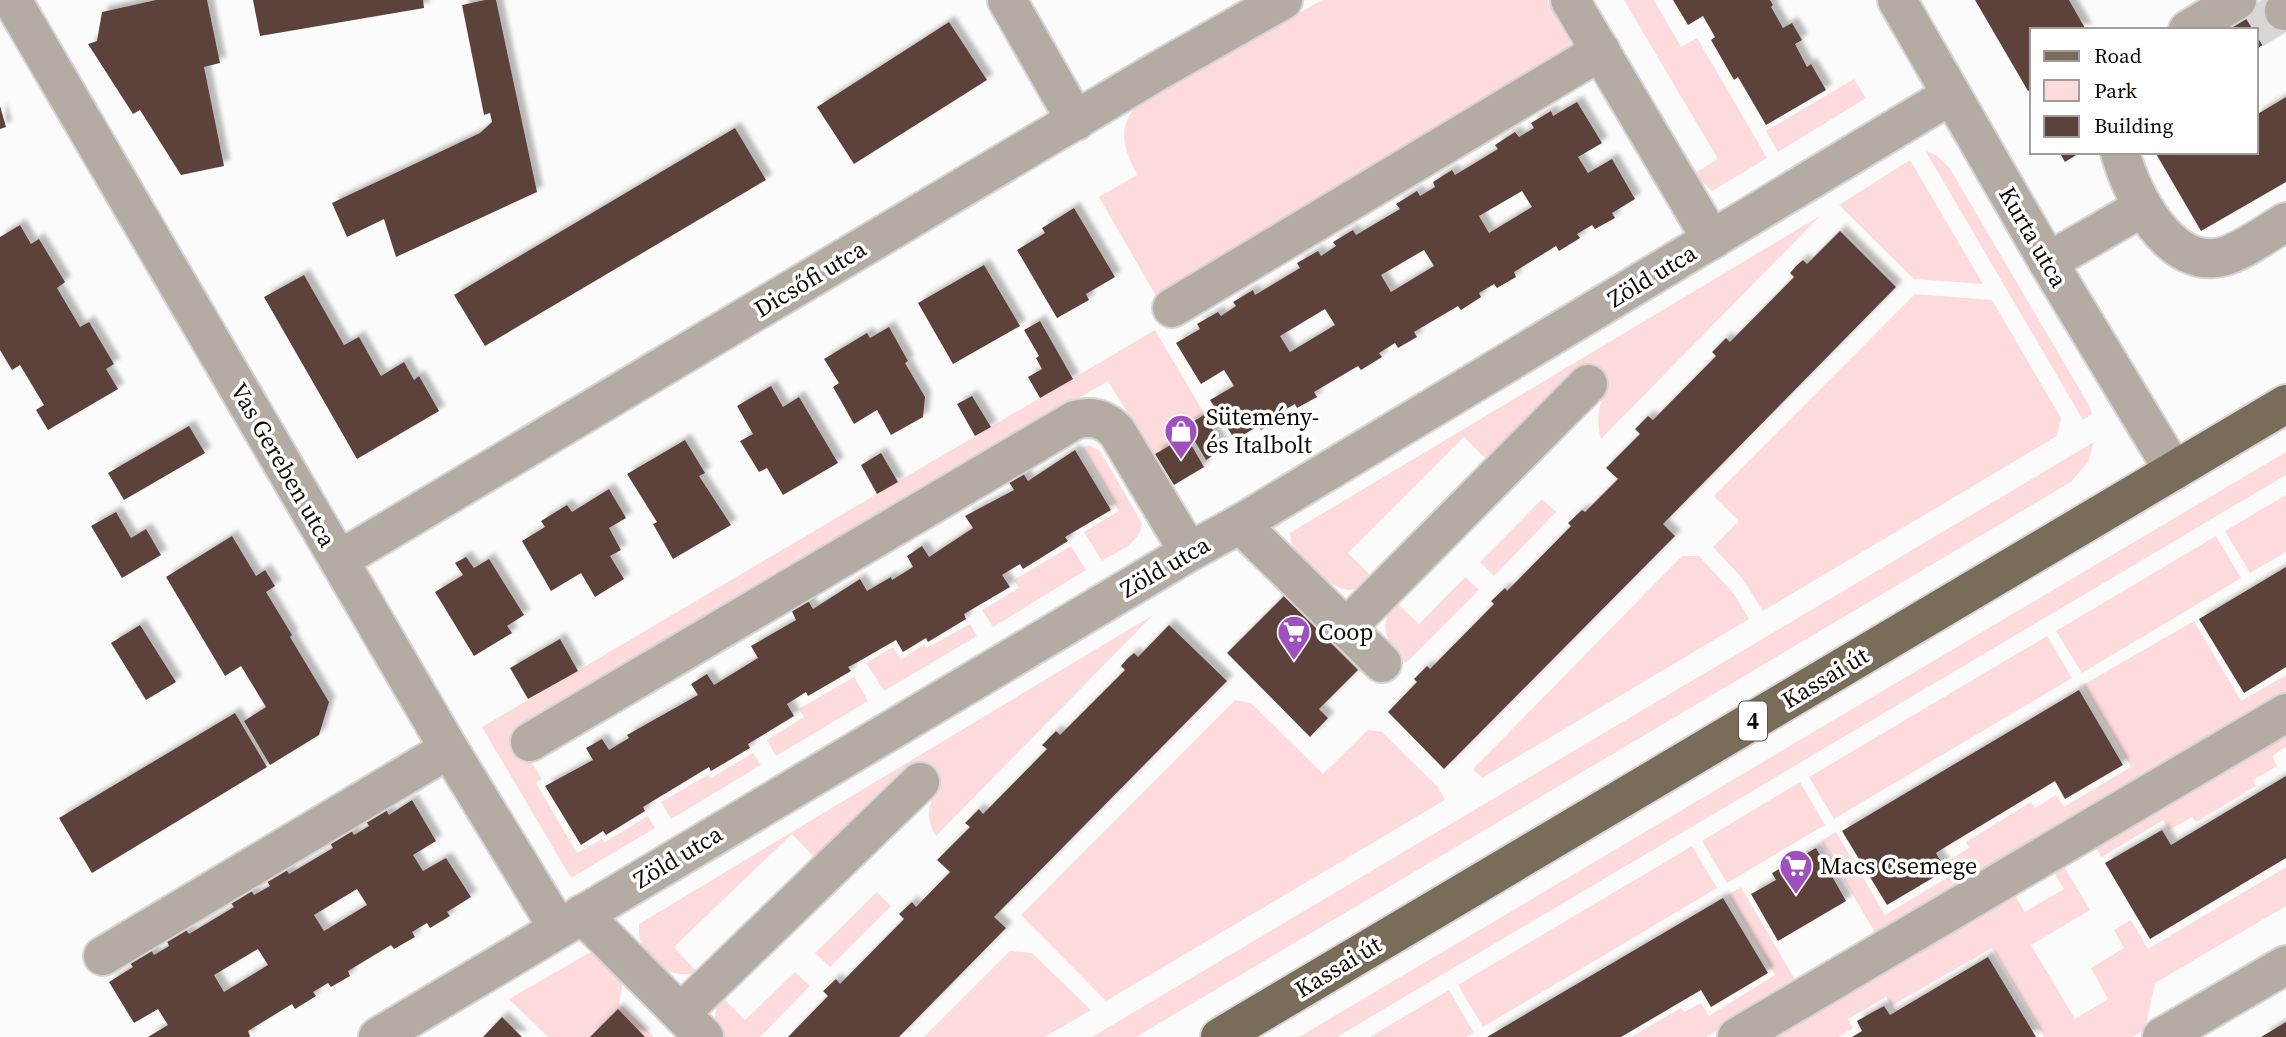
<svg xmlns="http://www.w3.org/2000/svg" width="2286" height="1037" viewBox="0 0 2286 1037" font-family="'Source Serif 4',serif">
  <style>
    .green { fill: #fddbdc }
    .building { fill: #5d423b; fill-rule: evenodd; filter: url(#shadow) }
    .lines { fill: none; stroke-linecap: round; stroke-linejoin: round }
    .minor-tunnel { stroke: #d8d7d6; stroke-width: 38; stroke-dasharray: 38 19; stroke-linecap: butt }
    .minor-casing { stroke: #d6d4d4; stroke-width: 42 }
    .major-casing { stroke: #d6d4d4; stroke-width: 42 }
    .minor { stroke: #b4aca2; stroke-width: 38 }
    .major { stroke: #796c59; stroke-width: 38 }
    .labels { text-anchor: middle; stroke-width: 7; stroke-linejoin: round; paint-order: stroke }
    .shield { fill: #fff; stroke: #595450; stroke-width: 2 }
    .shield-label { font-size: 23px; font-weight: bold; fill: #120a05 }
    .street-label { font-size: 24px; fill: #120a05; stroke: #fff }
    .poi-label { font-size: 24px; fill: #120a05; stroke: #fff; text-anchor: start }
  </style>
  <defs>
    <filter id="shadow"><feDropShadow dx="6" dy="-6" stdDeviation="2" flood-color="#0004"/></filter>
  </defs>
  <rect width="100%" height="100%" fill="#fbfbfb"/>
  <!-- green -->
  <g class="green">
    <path d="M1322,0h225l24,40 -1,11 -410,252 -61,-106 38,-22c-13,-27 -22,-47 2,-71z"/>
    <polygon points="1624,0 1654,0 1681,47 1697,38 1767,158 1712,191 1693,174 1718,159"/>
    <polygon points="1854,79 1866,98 1778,152 1766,131"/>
    <polygon points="1925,150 1937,156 1949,167 2090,407 2092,414 2083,420"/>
    <polygon points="1910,160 1983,284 1914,279 1839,205"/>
    <path d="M1820,216l-219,223c-5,-18 -3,-33 5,-50l-24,-24 -94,96 -24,-24 -116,116 24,24c-7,7 -14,13 -24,13 -13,-1 -45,-24 -52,-35 -4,-7 -5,-14 -6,-22z"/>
    <polygon points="1915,294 1992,300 2061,418 2057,436 1763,611 1742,578 1713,547 1739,521 1714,496"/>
    <polygon points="1155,330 1205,415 1186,426 1190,434 1153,455 1108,381 587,685 593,695 517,739 542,779 536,783 577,853 602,839 605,842 648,816 655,828 571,878 482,727"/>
    <polygon points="2094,442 2088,462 2071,482 1136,1037 1092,1037"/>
    <path d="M1089,445l11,6 42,72c-2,21 -24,28 -40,38l-18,-29 35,-21 -37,-63z"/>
    <polygon points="2286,452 2286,475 1337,1037 1299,1037"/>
    <polygon points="2286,495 2286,552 2250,573 2225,531"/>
    <polygon points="1542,499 1556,512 1494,576 1480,562"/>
    <polygon points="2216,536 2241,578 2082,673 2056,631"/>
    <polygon points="1071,546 1086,570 993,627 982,610 1019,588 1014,580"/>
    <polygon points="1682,556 1699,556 1734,594 1749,619 1482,778 1473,769"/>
    <path d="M1465,577l14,13 -73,73c-19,-19 -30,-38 -10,-61l23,22z"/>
    <path d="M1153,615l-217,221c-11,-16 -9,-34 4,-48l-26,-27 -98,98 -24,-25 -118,113 23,25c-18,8 -49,-6 -55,-26 -3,-7 -3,-15 -3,-22z"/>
    <polygon points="2194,621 2241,701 2286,675 2286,695 1877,936 1821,841 1836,832 1885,915 1955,873 1949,860 1969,848 1966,842 2031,802 2035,808 2056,795 2064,807 2131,767 2083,685"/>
    <polygon points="970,624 977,636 884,691 866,663 893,647 901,659 924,645 927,648"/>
    <polygon points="2047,636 2072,678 1834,819 1809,777"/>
    <polygon points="854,677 868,701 776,756 767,740 804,717 799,709"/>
    <polygon points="1235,700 1251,703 1323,774 1368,730 1382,732 1438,787 1445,800 1106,1001 1021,915"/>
    <polygon points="2286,731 2286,747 2272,756 2277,766 2253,780 2256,786 2196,822 2192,817 2169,830 2163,820 2102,857 2094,845"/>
    <polygon points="753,753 761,765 671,819 661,802 708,775 711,778"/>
    <polygon points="1800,782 1825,825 1727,883 1702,841"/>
    <polygon points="1692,846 1717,888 1483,1027 1458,985"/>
    <polygon points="2062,863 2090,910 2031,945 2075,1019 2108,999 2091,968 2124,948 2114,930 2131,920 2148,949 2286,867 2286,906 2155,983 2145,1030 2132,1037 2044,1037 1992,948 1891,1006 1886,997 1848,1019 1853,1028 1838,1037 1766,1037 2013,892 2025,912 2064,889 2052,869"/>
    <polygon points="1741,887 1797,983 1706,1037 1631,1037 1681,1008 1684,1012 1701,1003 1709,1016 1775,975 1728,895"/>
    <polygon points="877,892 891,906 830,967 815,953"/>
    <polygon points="1010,951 1032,953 1091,1010 1045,1037 924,1037"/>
    <polygon points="589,953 596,953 623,982 619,1003 654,1037 548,1037 509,999"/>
    <path d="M795,972l15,14 -50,51h-41c-5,-15 -7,-26 4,-39l22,22z"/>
    <polygon points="1449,990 1474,1033 1466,1037 1370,1037"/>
  </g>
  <!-- building -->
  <g class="building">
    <polygon points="156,0 207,0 220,63 204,67 224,166 181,175 140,110 133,114 88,44 97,41 102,12"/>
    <polygon points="253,0 423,0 424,8 260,36"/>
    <polygon points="485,0 496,0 537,192 396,257 384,219 347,237 332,203 480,133 492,122 490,113 484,115 462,5"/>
    <polygon points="1673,0 1770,0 1773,5 1771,7 1783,28 1792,23 1802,40 1795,44 1807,67 1811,64 1826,90 1766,125 1738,77 1734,80 1711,40 1715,37 1703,16 1688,25"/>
    <polygon points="1975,0 2069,0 2086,30 2032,30 2032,89 2028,91"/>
    <polygon points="2268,0 2277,0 2286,14 2286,31 2256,49 2256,30 2218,30"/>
    <polygon points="949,22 987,80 854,164 817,107"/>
    <polygon points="2286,97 2286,182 2201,231 2155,152 2256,152 2256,115"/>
    <path d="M1577,102l25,41 -24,14 10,16 24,-14 23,40 -23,14 3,5 -20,11 -3,-4 -15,9 3,4 -21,13 -3,-5 -42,26 2,5 -19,11 -3,-4 -15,9 2,4 -20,13 -3,-4 -44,26 3,5 -19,11 -3,-5 -16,10 3,4 -21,13 -3,-4 -44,26 3,5 -20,11 -2,-4 -16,9 3,5 -21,12 -3,-4 -23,14 -25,-40 24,-14 -10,-16 -23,14 -25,-41 24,-14 -3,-5 21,-12 3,4 15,-10 -3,-4 20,-12 2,5 45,-27 -3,-5 21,-12 3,5 15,-10 -3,-4 20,-12 3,5 44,-26 -4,-5 21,-13 3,5 15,-9 -2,-5 19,-12 3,5 43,-26 -3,-4 20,-13 4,5 15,-9 -3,-5 20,-12 2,5zM1522,191l10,16 -43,26 -10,-17zM1424,250l10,16 -43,26 -10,-17zM1325,309l10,16 -45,27 -10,-16z"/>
    <polygon points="0,106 6,127 0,129"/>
    <polygon points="735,128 766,180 485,346 454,295"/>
    <polygon points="2059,152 2081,152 2065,162"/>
    <polygon points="1074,208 1115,277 1086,294 1089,300 1057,318 1017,250 1045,233 1042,228"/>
    <polygon points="20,225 31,244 39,239 65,282 57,288 80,327 89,322 114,364 106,369 118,389 48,430 36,410 44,405 20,365 12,370 0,350 0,237"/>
    <polygon points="1840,231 1896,287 1663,524 1675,536 1444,769 1388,712 1417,682 1414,679 1427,666 1430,669 1494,604 1491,601 1505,588 1507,591 1571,526 1568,523 1582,510 1585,512 1618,479 1606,468 1640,434 1635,429 1648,416 1653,420 1716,356 1712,352 1726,338 1730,342 1794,277 1790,273 1796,266 1803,260 1807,264"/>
    <polygon points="984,265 1020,326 953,364 918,303"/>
    <polygon points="304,275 344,345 359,337 381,376 404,362 414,380 419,376 439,411 357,459 264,297"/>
    <polygon points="1040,321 1073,379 1040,398 1028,377 1042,369 1036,358 1039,356 1024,330"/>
    <polygon points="889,327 908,361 905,363 925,397 923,417 891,435 877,410 854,424 833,387 839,383 824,359 867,333 870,338"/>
    <polygon points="771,386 783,407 799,397 838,463 783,495 767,468 759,472 740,441 753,434 737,406"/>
    <polygon points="972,396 991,427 975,436 957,404"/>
    <polygon points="1204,415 1224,449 1206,460 1186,426"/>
    <polygon points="189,426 205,453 124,500 108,473"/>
    <polygon points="1186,436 1204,467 1174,485 1155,454"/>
    <polygon points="685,440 705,473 699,476 731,525 673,559 653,524 657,522 627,474"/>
    <polygon points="1075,450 1111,510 1065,537 1068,541 1023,569 1020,564 1002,575 1010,587 964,614 966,619 928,642 926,638 903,652 896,640 856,663 848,667 851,671 808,696 806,692 787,704 794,716 748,744 750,748 711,771 709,767 643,807 645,811 606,835 603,831 581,845 545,786 593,760 586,748 602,739 609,750 629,738 627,735 698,695 691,684 707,674 714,685 758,658 751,646 796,620 791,609 807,599 813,609 860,579 867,591 891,577 892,580 913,567 907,556 922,546 929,557 973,528 965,516 1014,490 1007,479 1021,470 1028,481"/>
    <polygon points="881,453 898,482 877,494 861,465"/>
    <polygon points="609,489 626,518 609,528 621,550 610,556 624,579 595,597 581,573 551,591 522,541 545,527 541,521 567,505 572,512"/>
    <polygon points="116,512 131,538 146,529 161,555 122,578 91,526"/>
    <polygon points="232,536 256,576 265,570 275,586 266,592 292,635 290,637 329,702 319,735 270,765 244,721 266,707 241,666 225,676 166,577"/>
    <polygon points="466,557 474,568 489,559 524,615 507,626 512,633 474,656 435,592 463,575 455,563"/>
    <polygon points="2286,567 2286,667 2244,693 2199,619"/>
    <polygon points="1284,596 1358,670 1319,709 1328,718 1310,737 1227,653"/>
    <polygon points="140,625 176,682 146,700 111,643"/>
    <polygon points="1169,625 1227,681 994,917 1006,928 899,1037 788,1037 828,996 823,991 836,979 840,984 904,919 899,914 912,902 916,907 950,872 937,860 970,827 965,823 979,809 983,814 1047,749 1042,745 1056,731 1060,735 1125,670 1121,666 1127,659 1134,653 1138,657"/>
    <polygon points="560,639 578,671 528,699 510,668"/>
    <polygon points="2079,690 2123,765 2065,799 2055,781 1942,849 1936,853 1946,870 1887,905 1842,831"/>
    <polygon points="235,713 267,767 92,873 59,818"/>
    <polygon points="2286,776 2286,858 2150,939 2105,863 2162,830 2171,845"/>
    <path d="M412,800l24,41 -23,14 10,16 23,-13 25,39 -24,15 3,4 -20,12 -3,-5 -15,9 3,5 -21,12 -3,-4 -43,26 2,5 -19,11 -3,-4 -15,9 3,4 -21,13 -3,-5 -44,27 2,5 -1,1h-101l20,-12 -10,-16 -24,14 -25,-41 24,-15 -3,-4 21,-13 3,5 15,-9 -2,-5 19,-11 3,4 45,-27 -3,-4 20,-13 3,5 16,-9 -3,-5 19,-12 3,5 44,-26 -3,-5 21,-13 3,5 15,-9 -3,-5 10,-6 10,-5 3,5zM357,889l10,16 -43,26 -10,-16zM258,949l10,16 -44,27 -10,-17z"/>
    <polygon points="1816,848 1846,901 1778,941 1751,894 1776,880 1772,873"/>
    <polygon points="1723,898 1768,973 1711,1007 1701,990 1621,1037 1487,1037"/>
    <polygon points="1988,957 2036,1037 1852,1037 1862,1031 1857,1021 1871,1013 1884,1006 1890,1015"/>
    <polygon points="618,1009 645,1037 590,1037"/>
    <polygon points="502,1017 522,1037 483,1037"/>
    <polygon points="2286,1022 2286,1037 2261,1037"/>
  </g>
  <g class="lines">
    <!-- minor-tunnel -->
    <polyline class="minor-tunnel" points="2253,30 2284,11"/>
    <defs>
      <g id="minor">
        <polyline points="12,0 449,749 558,928"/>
        <polyline points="1007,0 1076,121"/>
        <polyline points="1570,0 1712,240"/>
        <polyline points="1897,0 2048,262 2174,471"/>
        <polyline points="2284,11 2286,9"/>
        <polyline points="2188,30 2237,0"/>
        <path d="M2120,152c11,41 50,121 105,104 21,-7 42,-23 61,-34"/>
        <polyline points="2048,262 2143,207"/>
        <polyline points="1172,308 1601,51"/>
        <polyline points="1240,524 1382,663"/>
        <polyline points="339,560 1156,72 1283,0"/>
        <polyline points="1346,628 1588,384"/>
        <path d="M530,742l545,-322c18,-5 30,-1 42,12l72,120"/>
        <polyline points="582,914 704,1037"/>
        <polyline points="103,956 449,749"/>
        <polyline points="681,1013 920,782"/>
        <polyline points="378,1037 1189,552 1240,524 1951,95"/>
        <polyline points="1737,1037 2286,713"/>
        <polyline points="2162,1037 2286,965"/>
      </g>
      <polyline id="major" points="1220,1037 2286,404"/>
    </defs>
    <!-- minor casing -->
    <use href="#minor" class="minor-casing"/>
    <!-- major casing -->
    <use href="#major" class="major-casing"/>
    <!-- minor -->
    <use href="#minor" class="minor"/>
    <!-- major -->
    <use href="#major" class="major"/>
  </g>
  <!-- icons -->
  <defs>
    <symbol id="shop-pin" viewBox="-11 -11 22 30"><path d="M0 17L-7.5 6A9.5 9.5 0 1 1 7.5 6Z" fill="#a04fbf" stroke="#fff"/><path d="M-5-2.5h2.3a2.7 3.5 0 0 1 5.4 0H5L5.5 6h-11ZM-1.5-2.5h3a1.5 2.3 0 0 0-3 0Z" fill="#fff"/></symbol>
    <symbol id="supermarket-pin" viewBox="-11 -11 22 30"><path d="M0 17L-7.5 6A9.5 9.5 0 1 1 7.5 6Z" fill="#a04fbf" stroke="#fff"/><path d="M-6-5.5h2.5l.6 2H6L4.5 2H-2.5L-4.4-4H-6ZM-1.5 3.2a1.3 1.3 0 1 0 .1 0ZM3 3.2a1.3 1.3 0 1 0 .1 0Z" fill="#fff"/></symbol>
  </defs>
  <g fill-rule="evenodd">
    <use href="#shop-pin" x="1162" y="412" width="38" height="52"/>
    <use href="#supermarket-pin" x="1275" y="613" width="38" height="52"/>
    <use href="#supermarket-pin" x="1777" y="847" width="38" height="52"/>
  </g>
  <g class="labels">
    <!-- shield labels -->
    <rect class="shield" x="1739" y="701.5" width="28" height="39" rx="5"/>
    <g class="shield-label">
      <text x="1753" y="729">4</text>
    </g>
    <!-- street labels -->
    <g class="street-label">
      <text transform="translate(2033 237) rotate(60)" y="8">Kurta utca</text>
      <text transform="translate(1652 276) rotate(-31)" y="8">Zöld utca</text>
      <text transform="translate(810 279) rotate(-31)" y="8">Dicsőfi utca</text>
      <text transform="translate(283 465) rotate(60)" y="8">Vas Gereben utca</text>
      <text transform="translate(1165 567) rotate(-30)" y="8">Zöld utca</text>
      <text transform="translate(1825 678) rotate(-31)" y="8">Kassai út</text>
      <text transform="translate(678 857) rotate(-31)" y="8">Zöld utca</text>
      <text transform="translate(1338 967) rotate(-31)" y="8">Kassai út</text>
    </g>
    <!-- poi labels -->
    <g class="poi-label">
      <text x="1206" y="425">Sütemény-<tspan x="1206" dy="28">és Italbolt</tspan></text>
      <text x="1318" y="640">Coop</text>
      <text x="1820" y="874">Macs Csemege</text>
    </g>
  </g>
  <!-- legend -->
  <rect x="2030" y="28" width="228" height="126" fill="#ffffff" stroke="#a09d9b" stroke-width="2"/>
  <rect x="2044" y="51" width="35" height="10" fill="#796c59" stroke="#a09d9b" stroke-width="2"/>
  <text x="2094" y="63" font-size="21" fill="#120a05">Road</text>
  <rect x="2044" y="80" width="35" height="21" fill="#fddbdc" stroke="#a09d9b" stroke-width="2"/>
  <text x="2094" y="98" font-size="21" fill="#120a05">Park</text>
  <rect x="2044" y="116" width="35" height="21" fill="#5d423b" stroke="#a09d9b" stroke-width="2"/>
  <text x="2094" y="133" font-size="21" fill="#120a05">Building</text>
</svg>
